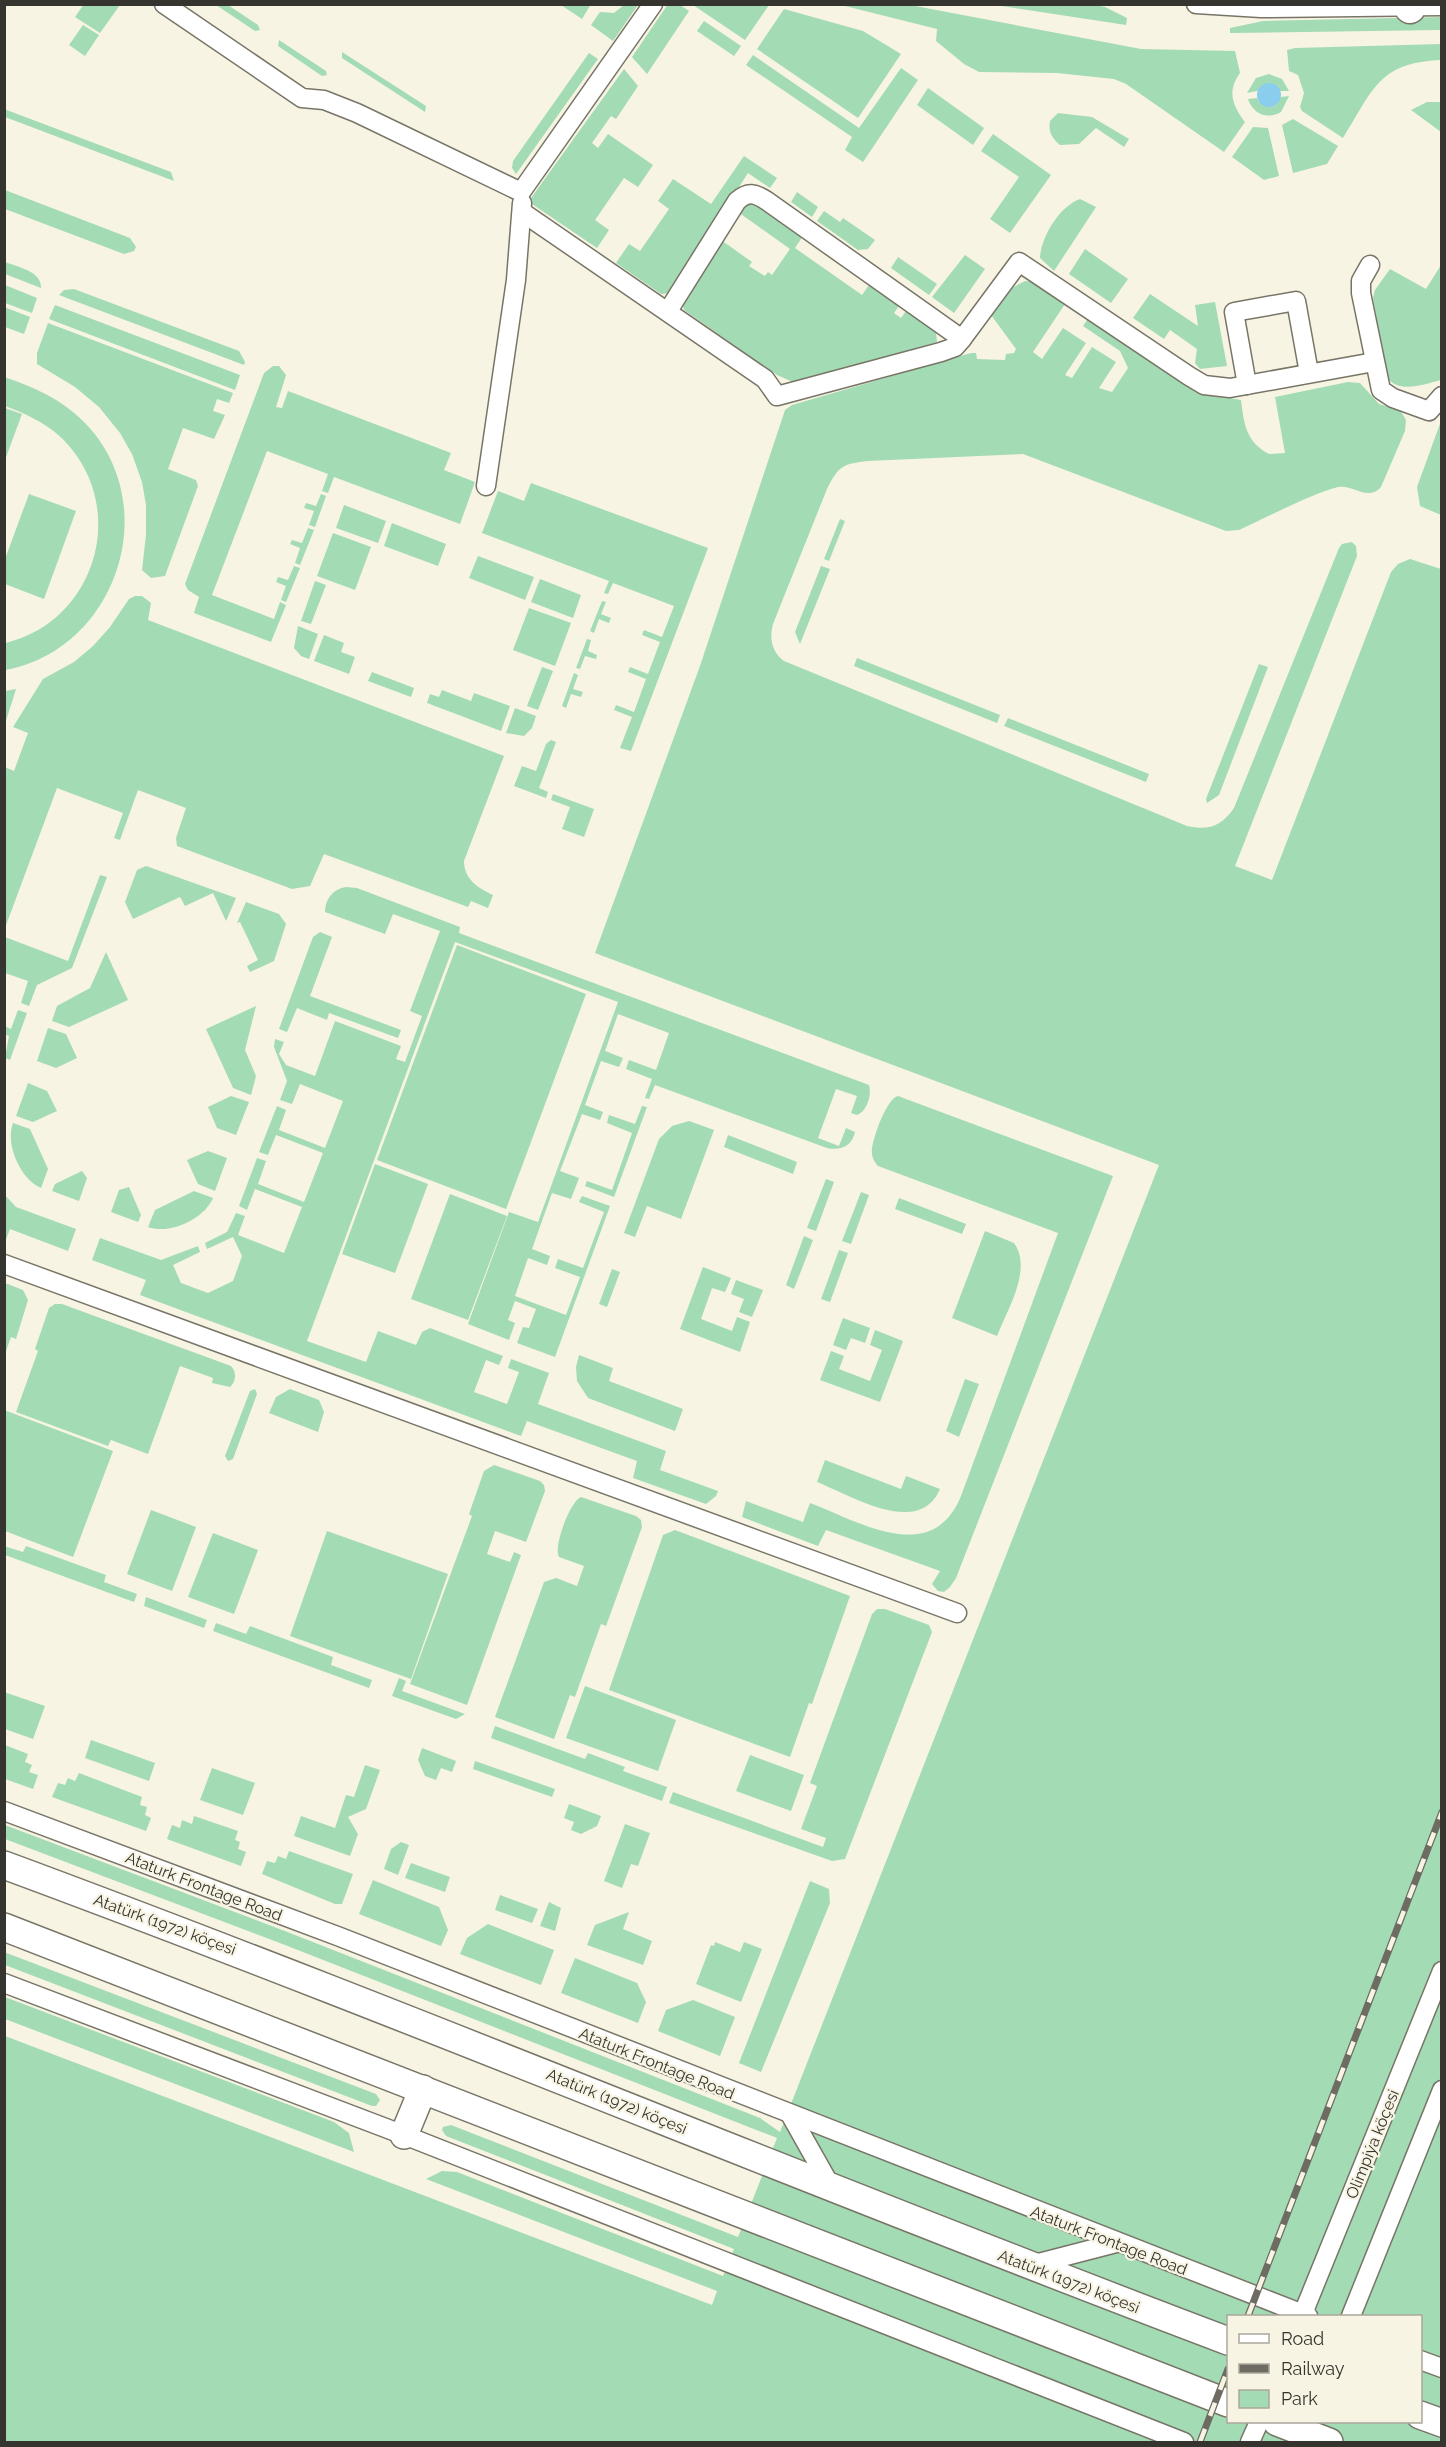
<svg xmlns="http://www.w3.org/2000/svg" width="1446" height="2447" viewBox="0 0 1446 2447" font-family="Raleway,sans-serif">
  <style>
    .green { fill: #a3dbb5; fill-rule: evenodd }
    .water { fill: #8acdec }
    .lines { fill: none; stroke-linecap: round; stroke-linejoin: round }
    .minor-casing { stroke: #787567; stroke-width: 21 }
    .secondary-casing { stroke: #787567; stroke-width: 30 }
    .primary-casing { stroke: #787567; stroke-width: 33 }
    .minor { stroke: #fff; stroke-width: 18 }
    .secondary { stroke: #fff; stroke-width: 27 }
    .primary { stroke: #fff; stroke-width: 30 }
    .rail-casing { stroke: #6d6b62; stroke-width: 7 }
    .rail { stroke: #f8f4e4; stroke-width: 4.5; stroke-dasharray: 14; stroke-linecap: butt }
    .labels { text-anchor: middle; stroke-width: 4.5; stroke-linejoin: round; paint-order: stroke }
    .street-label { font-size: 16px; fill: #36342e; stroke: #f8f4e4 }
  </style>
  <rect width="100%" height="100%" fill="#f8f4e4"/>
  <!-- green -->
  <g class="green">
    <polygon points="84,4 120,4 120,5 100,33 75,17"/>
    <polygon points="591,4 582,19 561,5 561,4"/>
    <polygon points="668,4 680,5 689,11 647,74 632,57"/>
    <polygon points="1090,4 1105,7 1127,18 1126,25 995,5"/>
    <polygon points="216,5 228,5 258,25 260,30 255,31"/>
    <polygon points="624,5 638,5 613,41 591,25 600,12 614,13"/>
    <polygon points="693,5 769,5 745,40"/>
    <path d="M841,5h69l231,44 94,2 5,22c-13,18 -8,32 5,49l-21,30 -98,-68 -12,-5 -57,-6 -78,-1 -15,-8 -28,-23 1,-12z"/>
    <polygon points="784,9 863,31 901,54 858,118 757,49"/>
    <polygon points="1441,17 1441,30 1230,33 1230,28 1263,21"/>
    <polygon points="704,21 741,46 734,56 697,31"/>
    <polygon points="83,25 99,35 85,56 69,45"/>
    <polygon points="279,40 326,71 327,75 322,76 278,46"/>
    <path d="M1441,44v16c-63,3 -67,29 -98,78l-41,-27 -2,-4 4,-14 -6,-18 -9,-4 -2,-21 8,-2z"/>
    <polygon points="342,52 426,106 425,112 342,58"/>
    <polygon points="589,53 598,59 516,174 512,168 513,161"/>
    <polygon points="753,55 859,128 901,68 918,80 863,162 845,150 852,137 746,65"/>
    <polygon points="624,69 638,86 616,119 611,116 592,143 598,148 608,134 653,165 638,187 624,178 595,220 609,230 597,248 532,204 531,198"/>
    <polygon points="1269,74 1282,79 1289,91 1280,91 1278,87 1247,93 1256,78"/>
    <polygon points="928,88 984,128 973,145 917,105"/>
    <path d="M1289,96l-8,16c-14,8 -28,2 -33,-13l9,-1 2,4 12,5 6,-3 4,-7z"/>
    <polygon points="1427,102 1441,102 1441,132 1411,110"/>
    <polygon points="4,109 171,172 174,181 5,117"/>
    <path d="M1058,113l34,4 37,22 -5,8 -28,-19 -17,16 -19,1c-8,-7 -12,-13 -10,-24z"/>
    <polygon points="1293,119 1338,146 1327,164 1293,173 1282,125"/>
    <polygon points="1253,127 1268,128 1279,176 1264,180 1232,157"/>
    <polygon points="993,134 1051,175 1010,233 990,219 1019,177 981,151"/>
    <polygon points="744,156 777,178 770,188 748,173 671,293 661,294 616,263 629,244 640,251 669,209 658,201 673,179 711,204"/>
    <polygon points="5,190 130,238 136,247 134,251 124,254 5,209"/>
    <polygon points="797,192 818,207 812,217 791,202"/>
    <path d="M1080,199l16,8 -42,64 -14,-13c1,-22 20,-52 40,-59z"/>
    <polygon points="746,203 754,203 803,236 795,248 862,295 869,285 899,306 894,313 901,318 906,311 936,333 937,342 795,383 777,375 684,310 682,303 721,240 752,262 749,266 765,276 768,272 772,275 790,249 738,212"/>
    <polygon points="824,211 840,222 843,218 875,240 868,249 858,250 817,221"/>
    <polygon points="1085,249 1128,279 1111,303 1069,274"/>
    <polygon points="965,255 985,269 954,313 932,297"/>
    <polygon points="898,257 937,284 929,295 891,268"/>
    <path d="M5,262c12,5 37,9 36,26l-36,-14z"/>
    <path d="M1441,265v115c-17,4 -43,15 -55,-4l-13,-78 2,-8 15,-21 36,20z"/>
    <path d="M1025,281l10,1 32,19 -34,51 9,7 21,-31 23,15 -21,32 7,3 20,-31 24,15 -17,26 13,4 16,-24 -8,-17 -37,-25 6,-9 113,76 39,7c3,24 5,42 28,54l16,-1 -10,-56 73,-15 12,1 19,21 21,6 6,10 -1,11 -24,56c-13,15 -28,-3 -43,0 -28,7 -72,31 -99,43l-13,1 -203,-77 -155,7c-25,3 -29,4 -41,28l-54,135c-4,15 -1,28 11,37l403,165c21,5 35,0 47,-18l105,-260 3,-4 10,-2 4,4 1,10 -122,310 37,14 119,-308 7,-8 12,-5 31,10v1873h-1436v-406l707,269 5,-14 -291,-112 16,-8 15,1 266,104 11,-27 -288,-113 -4,-6 1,-3 8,-2 287,112 39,-99 -492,-193 -280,-106v-14l285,108 470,185 20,14 379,-967 -564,-212 105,-287 85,-256 7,-5 179,-52h5l1,6 28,1 1,-6 8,-1 2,-4 -25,-34 17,-25zM1228,2316h192v106h-192z"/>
    <polygon points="5,285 37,298 32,313 5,303"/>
    <polygon points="74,289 239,351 245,362 244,365 59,295 64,290"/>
    <polygon points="1150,294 1198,326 1195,305 1215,302 1227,366 1200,369 1195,363 1197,349 1170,330 1164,339 1133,318"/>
    <polygon points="55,305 240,375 235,390 49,319"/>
    <polygon points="4,307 30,317 24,334 5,327"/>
    <polygon points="48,323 233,393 229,403 217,399 213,411 225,415 214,439 183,428 168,469 196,480 198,486 165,576 151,578 142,570 146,535 146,505 142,482 132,454 120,433 99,407 75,387 37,364 37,353"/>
    <polygon points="273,366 279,366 286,375 276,407 282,408 288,391 451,453 444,470 475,482 460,524 334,477 328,493 322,491 328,474 267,451 212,595 274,619 280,602 286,605 271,642 194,613 199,597 188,590 185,584 264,373"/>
    <path d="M4,377c30,10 57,22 79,44 83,82 34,229 -78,249v-27c87,-20 123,-127 65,-196 -17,-21 -41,-32 -65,-41z"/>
    <polygon points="5,408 22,414 5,460"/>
    <polygon points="1441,421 1441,515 1420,506 1417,487"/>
    <polygon points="531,483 708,548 631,751 620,748 632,717 614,710 616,705 634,712 646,679 628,672 630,667 648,674 660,642 642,635 644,630 662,637 674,606 613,583 608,594 604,593 609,581 482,533 498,491 524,501"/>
    <polygon points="29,494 76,511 44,599 5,584 5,559"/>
    <polygon points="321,494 326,496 315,527 309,525 314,511 304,508 306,503 316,506"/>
    <polygon points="344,505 386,521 378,543 336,528"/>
    <polygon points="840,519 845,521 829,561 824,559"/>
    <polygon points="392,523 446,544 438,566 384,546"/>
    <polygon points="308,528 314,530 300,565 295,563 300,548 290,544 292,540 302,543"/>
    <polygon points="333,533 371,547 355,590 317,576"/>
    <polygon points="478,556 534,577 525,600 469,578"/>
    <polygon points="294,566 300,568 286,602 281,600 286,586 276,582 278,577 288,580"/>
    <polygon points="821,566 830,569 800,644 795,632"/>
    <polygon points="540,579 581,595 573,618 531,602"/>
    <polygon points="315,581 326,585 311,624 301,621"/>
    <path d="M135,596h7l9,7 -3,17 356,136 -40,105c0,18 14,27 29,34l-5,13 -17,-7 -3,6 -144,-53 -14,32 -18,3 -115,-43 -1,-8 10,-30 -48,-18 -18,50 -6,-2 9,-25 -66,-25 -52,140v-161l9,4 14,-38 -15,-6 30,-48 31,-17 19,-16 17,-19 19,-28z"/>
    <polygon points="602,601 606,602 601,614 611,618 609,623 599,619 594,633 590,631"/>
    <polygon points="529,608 571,623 555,666 513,650"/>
    <polygon points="298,626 318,634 309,659 301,656 294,648"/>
    <polygon points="324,635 344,643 341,652 355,657 349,674 314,661"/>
    <polygon points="587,639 591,640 588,651 597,655 596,659 585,656 580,669 576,668"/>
    <polygon points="857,658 1000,715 997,723 854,666"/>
    <polygon points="1259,664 1268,667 1219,795 1207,803 1206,799"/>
    <polygon points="542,667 553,671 538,710 527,706"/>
    <polygon points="372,672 414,688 411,697 368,681"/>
    <polygon points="574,673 578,675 573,689 583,692 581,697 571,694 566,708 562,706"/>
    <polygon points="16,689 5,724 5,691"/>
    <polygon points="442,690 471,701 474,693 510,706 501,731 427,703 430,694 439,697"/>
    <polygon points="515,708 536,716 532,728 524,736 506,733"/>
    <polygon points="1008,718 1149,774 1146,782 1004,726"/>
    <polygon points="551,740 556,742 539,788 548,792 546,798 514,786 522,766 536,771 546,744"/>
    <polygon points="553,794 594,809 584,837 562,829 570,807 551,800"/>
    <polygon points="146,866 236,898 226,921 213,893 185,906 180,897 133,919 125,902 137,870"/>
    <polygon points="100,875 107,877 72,968 37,985 29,1006 21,1003 28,981 5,973 5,937 68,961"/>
    <path d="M346,887l11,1 103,39 -1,6 410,152c3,10 -2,26 -12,30l-6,-2 6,-17 -21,-7 -18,49 21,8 7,-18 9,4c-3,14 -14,19 -28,16l-172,-63 -6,14 -4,-1 7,-19 -26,-10 3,-9 27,10 13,-37 -51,-19 -13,37 18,7 -4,9 -18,-6 -16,44 18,7 -3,8 -18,-6 -22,57 19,7 -8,21 -19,-6 -20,56 18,7 -3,9 -19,-7 -13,38 51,19 14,-38 -25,-9 3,-9 25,9 21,-56 -25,-10 3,-6 28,10 -55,151 -38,-14 6,-16 6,1 7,-19 -21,-8 -7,19 7,3 -6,17 -41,-16 41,-112 29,10 80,-220 -163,-60 -148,399 59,21 12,-31 38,14 6,-13 8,-4 73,28 -4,9 -13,-5 -12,32 33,12 12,-32 -11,-4 3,-9 38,14 -11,31 128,47 -6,19 58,21 -2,5 -10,8 -73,-26 4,-17 -110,-40 -6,15 -381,-141 6,-15 -54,-20 8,-22 61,22 37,-14 2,6 -27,13 8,18 27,10 25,-12 9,-25 -9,-19 -26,12 -2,-6 22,-11 9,-19 9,3 -7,19 46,18 18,-46 -47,-18 -8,21 -8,-4 18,-48 9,3 -8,23 46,18 19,-49 -47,-18 -8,20 -9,-3 18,-46 9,4 -7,20 46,18 18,-47 -43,-17 -8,20 -12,-4 7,-19 -13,-34 1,-8 9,3 -5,12 7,11 29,11 20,-55 66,25 -5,13 9,3 17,-46 -12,-5 30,-80 -47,-17 -8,20 -60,-22c0,-13 8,-23 21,-25z"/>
    <polygon points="246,902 279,914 286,924 274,961 250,972 247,966 258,960 240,922 237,923"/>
    <polygon points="320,932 332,937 310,996 401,1030 398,1038 329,1013 327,1020 297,1008 287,1032 279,1029 313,937"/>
    <polygon points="457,945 586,994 506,1209 377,1160"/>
    <polygon points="106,952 128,1000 69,1027 52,1021 57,1006 90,988"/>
    <polygon points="256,1006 245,1050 256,1076 251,1095 233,1088 206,1029"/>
    <polygon points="18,1010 27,1013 10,1060 5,1058 9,1036 5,1034 5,1026 11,1029"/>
    <polygon points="48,1028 66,1034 77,1058 56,1068 37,1061"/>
    <polygon points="28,1083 47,1091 57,1111 33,1122 16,1116"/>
    <polygon points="231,1096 249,1102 236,1135 217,1128 208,1107"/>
    <path d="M898,1096l215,80 -157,402 -6,9 -6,5 -6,-1 -6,-7 8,-13 -114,-41 -8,16 -76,-29 4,-16 57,21 7,-19c50,19 122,64 151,-7l97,-263 -180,-67c-4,-5 -7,-10 -6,-17 1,-12 15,-51 26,-53z"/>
    <polygon points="642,1106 647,1107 614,1197 585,1186 587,1181 612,1190 632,1133 607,1123 609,1115 635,1124"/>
    <polygon points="689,1121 714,1130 681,1219 647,1206 635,1237 624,1233 659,1139 672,1126"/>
    <path d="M13,1123l17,6 18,40 -7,19c-21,-9 -36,-44 -28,-65z"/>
    <polygon points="728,1135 797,1162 793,1174 724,1147"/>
    <polygon points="208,1151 227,1158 215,1191 198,1184 187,1160"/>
    <polygon points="375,1164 428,1184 395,1273 342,1254"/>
    <polygon points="82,1171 87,1178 79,1201 52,1191 55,1184"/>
    <polygon points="826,1179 834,1182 816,1231 807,1228"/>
    <polygon points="129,1187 141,1215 138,1222 111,1212 119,1190"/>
    <path d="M194,1191l19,7c-9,21 -43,37 -65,29l7,-17z"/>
    <polygon points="861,1192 869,1195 851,1244 842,1241"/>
    <polygon points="450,1194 507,1216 468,1320 411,1299"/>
    <polygon points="5,1195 16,1207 76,1229 68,1251 10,1229 5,1242"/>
    <polygon points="899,1198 966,1224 962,1234 895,1209"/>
    <path d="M985,1231l29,12c19,26 -7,67 -17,93l-45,-18z"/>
    <polygon points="804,1236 813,1240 794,1289 786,1285"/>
    <polygon points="839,1250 848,1253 830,1302 821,1299"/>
    <polygon points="703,1267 731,1278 725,1292 712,1288 701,1319 732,1331 737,1317 750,1322 740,1352 680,1329"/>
    <polygon points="612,1269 620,1272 607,1307 599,1304"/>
    <polygon points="736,1280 763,1290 752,1317 739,1312 744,1299 731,1294"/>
    <polygon points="5,1283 23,1290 28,1300 16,1339 11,1337 5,1354"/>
    <path d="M55,1304h7l169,62c6,6 5,16 -1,21l-18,-4 1,-5 -33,-12 -32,88 -37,-14 -3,6 -92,-34 22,-61 -3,-2 14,-41z"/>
    <polygon points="843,1318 870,1328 865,1343 851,1338 846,1350 833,1345"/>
    <polygon points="875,1330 903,1341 880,1402 820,1380 831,1351 844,1356 839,1369 870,1381 882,1350 870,1345"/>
    <polygon points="579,1355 613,1368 609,1381 683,1409 675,1431 588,1398 577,1381 576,1367"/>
    <polygon points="965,1379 979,1384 959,1437 946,1431"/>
    <polygon points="255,1389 257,1394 233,1459 228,1461 225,1456 250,1391"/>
    <polygon points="290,1389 319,1400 324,1412 318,1432 269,1413 276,1397"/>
    <polygon points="4,1410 113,1451 73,1557 5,1531"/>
    <path d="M825,1460l76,29 5,-13 34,13c-21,49 -88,7 -123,-7z"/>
    <polygon points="494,1465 540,1481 544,1485 545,1491 526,1542 495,1531 487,1554 510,1562 514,1552 521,1555 467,1705 410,1684 472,1516 469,1514 484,1471"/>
    <path d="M581,1497l55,19 5,4 1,7 -36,99 -5,-2 -26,73 -5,-2 -16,44 -59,-22 49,-135 12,-4 21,8 7,-20 -25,-9c-6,-10 11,-56 22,-60z"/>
    <polygon points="151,1510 196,1527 172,1591 127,1574"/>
    <polygon points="675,1530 850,1596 812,1704 809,1703 790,1757 609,1690 663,1535"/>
    <polygon points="327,1531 448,1574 411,1679 290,1636"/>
    <polygon points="213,1533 258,1550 234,1614 188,1597"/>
    <polygon points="4,1546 23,1552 26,1546 106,1575 104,1582 137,1594 134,1602 5,1555"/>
    <polygon points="146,1597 207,1620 204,1628 144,1606"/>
    <polygon points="877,1609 885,1609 929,1625 932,1632 845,1859 832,1861 669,1803 673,1792 823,1847 826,1838 801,1829 817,1786 810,1783 872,1614"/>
    <polygon points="216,1623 246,1634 250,1626 333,1657 331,1665 372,1680 369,1688 213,1631"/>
    <polygon points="399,1678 406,1681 402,1691 465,1714 456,1719 392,1696"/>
    <polygon points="585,1686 676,1720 658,1771 566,1738"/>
    <polygon points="4,1692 45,1706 33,1739 5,1729"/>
    <polygon points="495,1726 585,1759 588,1753 625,1767 623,1771 667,1787 662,1801 491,1738"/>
    <polygon points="91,1740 155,1763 149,1781 85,1758"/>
    <polygon points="5,1745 28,1754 25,1762 32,1765 29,1772 38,1775 33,1789 5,1779"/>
    <polygon points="422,1748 456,1761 452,1772 441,1768 436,1780 425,1776 418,1760"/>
    <polygon points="750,1755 804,1775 791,1811 736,1791"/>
    <polygon points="475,1761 555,1789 552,1797 473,1769"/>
    <polygon points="365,1765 380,1770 366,1809 348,1817 358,1834 350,1856 294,1836 301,1816 335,1828 346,1795 354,1797"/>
    <polygon points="212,1768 255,1783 243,1815 200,1800"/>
    <polygon points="79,1773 142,1797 140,1805 147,1807 145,1815 151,1818 146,1831 52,1797 58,1783 65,1785 68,1778 75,1781"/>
    <polygon points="569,1804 601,1816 597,1826 581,1834 571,1830 574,1822 564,1818"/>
    <polygon points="194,1816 238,1831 235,1840 240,1842 238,1849 246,1852 241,1866 167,1839 172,1825 180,1828 182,1820 192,1824"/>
    <polygon points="625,1824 650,1833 638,1866 631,1864 622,1888 604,1881"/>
    <polygon points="401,1842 409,1845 398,1875 384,1869 391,1849"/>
    <polygon points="289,1851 353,1874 342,1904 335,1904 262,1874 267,1861 275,1863 278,1856 286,1859"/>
    <polygon points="411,1863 450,1877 445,1892 405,1878"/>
    <polygon points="373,1880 439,1907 448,1930 441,1946 359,1914"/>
    <polygon points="810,1881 829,1889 830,1903 761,2072 739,2063"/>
    <polygon points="500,1895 538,1909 532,1923 495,1910"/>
    <polygon points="549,1902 561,1908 555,1931 540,1926"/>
    <polygon points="629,1912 623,1929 652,1941 643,1965 587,1945 595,1925"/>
    <polygon points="488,1924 554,1950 541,1985 460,1954 467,1938"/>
    <polygon points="715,1942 740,1952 744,1942 762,1949 741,2002 696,1984 711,1945 714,1946"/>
    <polygon points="4,1952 376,2094 380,2100 376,2106 372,2106 5,1965"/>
    <polygon points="575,1958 637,1983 646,2002 638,2023 561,1993"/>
    <polygon points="5,1997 334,2122 349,2133 354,2152 5,2019"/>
    <polygon points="693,2000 735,2017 720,2056 658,2031 666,2010"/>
  </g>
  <!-- water -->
  <circle class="water" cx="1269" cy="95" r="12"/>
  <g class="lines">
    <defs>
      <g id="minor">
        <polyline points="164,4 302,98 324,100 357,113 521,192 653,4"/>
        <polyline points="1196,4 1261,8 1442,6"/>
        <polyline points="522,212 765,379 777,396 941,352 955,347 962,339"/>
        <polyline points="1370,265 1361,281 1361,293 1381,390 1393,398 1429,411 1442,396"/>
        <path d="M668,311l69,-110c11,-10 18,-8 30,0l195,138 57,-77 170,114 15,9 26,3 144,-26"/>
        <polyline points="1247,385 1234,312 1296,301 1309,373"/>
        <polyline points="486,486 516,280 522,203"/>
        <polyline points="4,1264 957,1613"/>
        <polyline points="4,1811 340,1937 1308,2316"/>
        <polyline points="4,1983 404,2135 1184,2442"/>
        <polyline points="790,2114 830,2185"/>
        <polyline points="1031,2265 1116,2243"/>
        <polyline points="1302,2316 1442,1971"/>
        <polyline points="1351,2316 1442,2090"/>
        <polyline points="1420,2360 1442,2368"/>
        <polyline points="1250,2442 1259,2422"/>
      </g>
      <g id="secondary">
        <path d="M4,1865c411,152 815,322 1224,476"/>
        <polyline points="4,1927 1228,2403"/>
        <polyline points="404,2135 423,2089"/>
        <polyline points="1420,2415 1442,2423"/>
        <polyline points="1277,2422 1329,2442"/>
      </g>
      <polyline id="primary" points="1410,8 1412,4"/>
    </defs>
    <!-- minor casing -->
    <use href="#minor" class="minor-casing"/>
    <!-- secondary casing -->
    <use href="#secondary" class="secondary-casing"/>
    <!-- primary casing -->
    <use href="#primary" class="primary-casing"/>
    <!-- minor -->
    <use href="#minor" class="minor"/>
    <!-- secondary -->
    <use href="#secondary" class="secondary"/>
    <!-- primary -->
    <use href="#primary" class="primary"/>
    <defs>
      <g id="rail">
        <polyline points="1248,2316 1442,1812"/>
        <polyline points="1200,2442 1228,2369"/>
      </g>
    </defs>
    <!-- rail casing -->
    <use href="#rail" class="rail-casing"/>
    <!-- rail -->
    <use href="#rail" class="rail"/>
  </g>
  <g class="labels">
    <!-- street labels -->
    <g class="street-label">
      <text transform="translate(204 1886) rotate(21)" y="6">Ataturk Frontage Road</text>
      <text transform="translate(165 1924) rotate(20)" y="6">Atatürk (1972) köçesi</text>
      <text transform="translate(657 2063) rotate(22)" y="6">Ataturk Frontage Road</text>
      <text transform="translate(617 2101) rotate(22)" y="6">Atatürk (1972) köçesi</text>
      <text transform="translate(1372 2144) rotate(-68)" y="6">Olimpiýa köçesi</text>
      <text transform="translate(1109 2240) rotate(21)" y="6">Ataturk Frontage Road</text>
      <text transform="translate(1069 2281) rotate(21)" y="6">Atatürk (1972) köçesi</text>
    </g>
  </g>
  <!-- border -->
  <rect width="1446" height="2447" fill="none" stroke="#36342e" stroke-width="12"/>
  <!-- legend -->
  <rect x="1227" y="2315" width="195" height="108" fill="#f8f4e4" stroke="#aaa79b" stroke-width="1.5"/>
  <rect x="1239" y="2334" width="30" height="9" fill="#ffffff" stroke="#aaa79b" stroke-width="1.5"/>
  <text x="1281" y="2345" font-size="18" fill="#36342e">Road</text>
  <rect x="1239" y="2364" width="30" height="9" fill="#6d6b62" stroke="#aaa79b" stroke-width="1.5"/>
  <text x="1281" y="2375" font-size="18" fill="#36342e">Railway</text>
  <rect x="1239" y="2390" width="30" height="18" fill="#a3dbb5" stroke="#aaa79b" stroke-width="1.5"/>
  <text x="1281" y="2405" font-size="18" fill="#36342e">Park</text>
</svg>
